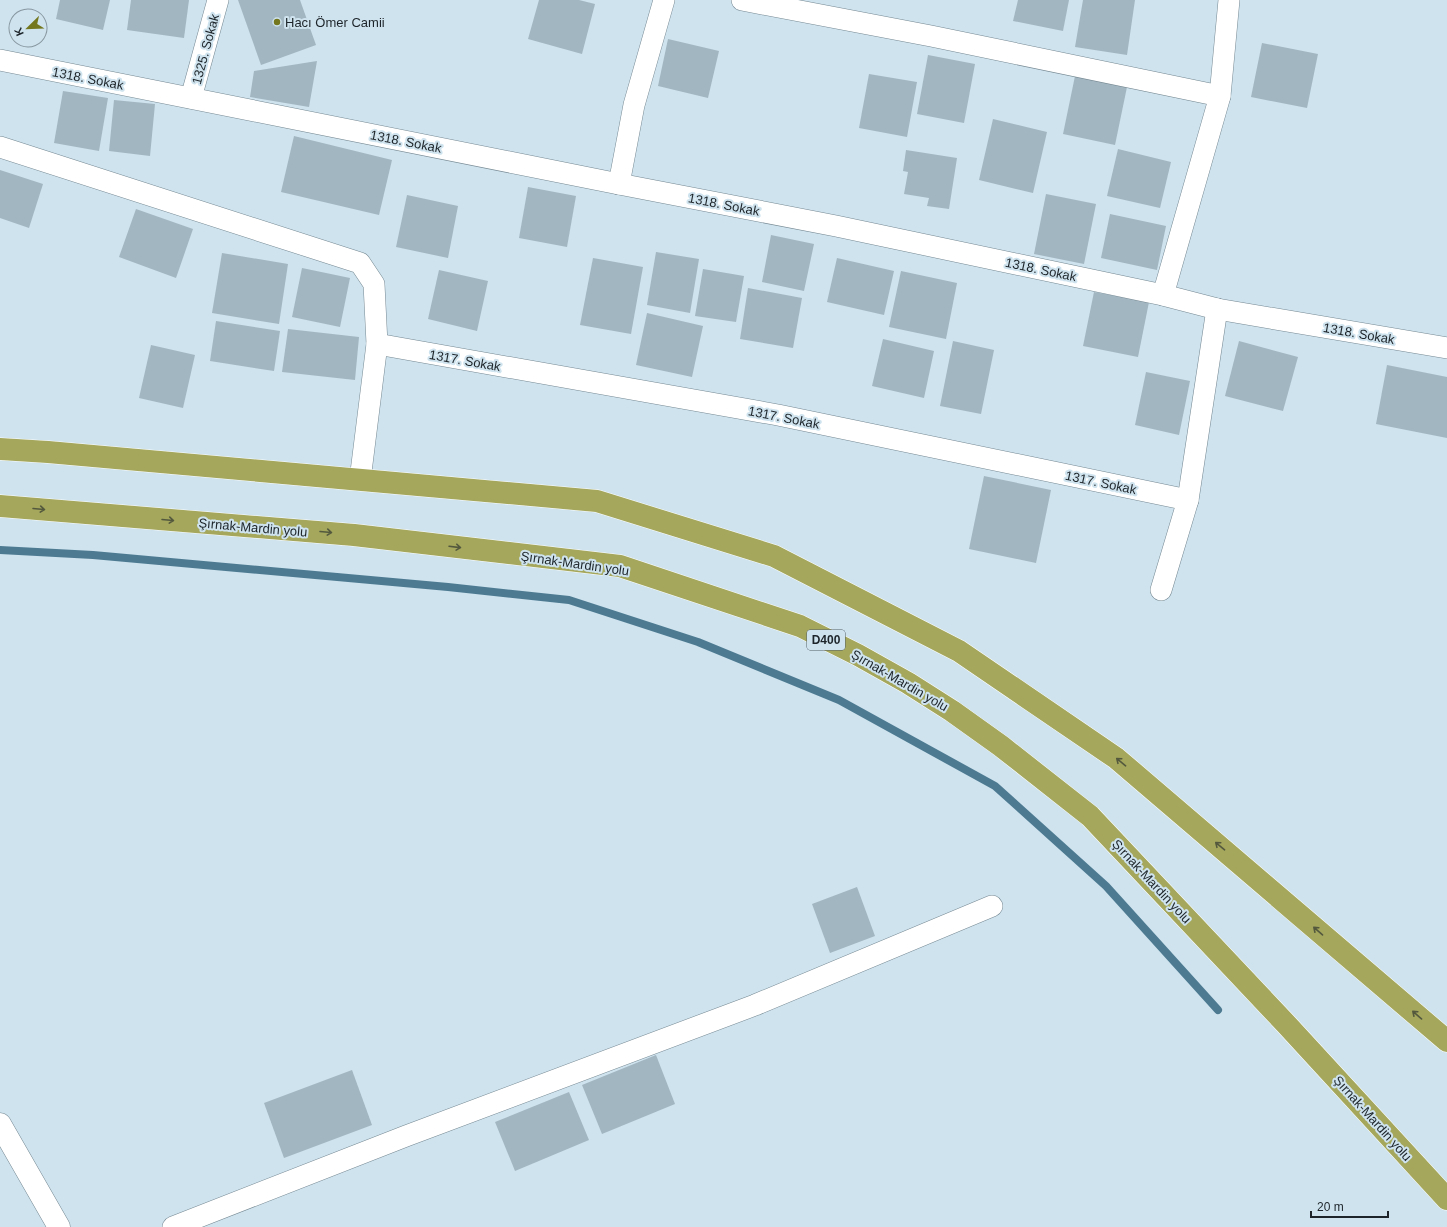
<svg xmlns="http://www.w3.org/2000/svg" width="1447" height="1227" viewBox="0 0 1447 1227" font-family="Helvetica,sans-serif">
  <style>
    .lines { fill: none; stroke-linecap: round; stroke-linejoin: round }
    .stream { stroke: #4d7a91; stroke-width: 8 }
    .building { fill: #a2b6c1 }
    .minor-casing { stroke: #758892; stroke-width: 22 }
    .tertiary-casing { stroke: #758892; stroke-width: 23 }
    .trunk-casing { stroke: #fff; stroke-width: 23 }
    .minor { stroke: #fff; stroke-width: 21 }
    .tertiary { stroke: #fff; stroke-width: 22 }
    .trunk { stroke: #a4a75c; stroke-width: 22 }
    .oneway { stroke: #54593e }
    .poi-dot { fill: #75771e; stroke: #cee3ee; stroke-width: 1.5 }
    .labels { text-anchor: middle; stroke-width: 4; stroke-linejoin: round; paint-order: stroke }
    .shield { fill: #cee3ee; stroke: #535e65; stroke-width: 1 }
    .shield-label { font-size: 12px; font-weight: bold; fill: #1e252a }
    .poi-label { font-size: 13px; fill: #1e252a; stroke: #cee3ee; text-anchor: start }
    .street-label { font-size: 13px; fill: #1e252a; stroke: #cee3ee }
  </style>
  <rect width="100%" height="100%" fill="#cee3ee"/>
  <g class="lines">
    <!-- stream -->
    <polyline class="stream" points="0,550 93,555 448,587 569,600 698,642 839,700 995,786 1106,886 1218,1010"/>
  </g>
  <!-- building -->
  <g class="building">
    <polygon points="60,0 110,0 103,30 56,19"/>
    <polygon points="131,0 189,0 184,38 127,30"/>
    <polygon points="238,0 300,0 316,45 261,65"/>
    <polygon points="539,0 579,0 595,4 582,54 528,39"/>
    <polygon points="1018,0 1069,0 1063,31 1013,21"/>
    <polygon points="1083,0 1135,0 1127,55 1075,47"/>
    <polygon points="668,39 719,51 708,98 658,86"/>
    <polygon points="1262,43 1318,54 1307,108 1251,97"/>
    <polygon points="928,55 975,64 964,123 917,114"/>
    <polygon points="317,61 309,107 250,97 254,71"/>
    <polygon points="869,74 917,82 907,137 859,128"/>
    <polygon points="1075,76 1127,87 1115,145 1063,134"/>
    <polygon points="63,91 108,98 99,151 54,143"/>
    <polygon points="114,100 155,104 150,156 109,151"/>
    <polygon points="993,119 1047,132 1033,193 979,180"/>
    <polygon points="294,136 392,160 379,215 281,192"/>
    <polygon points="1118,149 1171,162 1160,208 1107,196"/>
    <polygon points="906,150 957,158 949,209 927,206 929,198 904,194 908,172 903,171"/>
    <polygon points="0,170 43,184 29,228 0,218"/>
    <polygon points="528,187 576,196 567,247 519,238"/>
    <polygon points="1046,194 1096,204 1084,264 1034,254"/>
    <polygon points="407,195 458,206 448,258 396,247"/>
    <polygon points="136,209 193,229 176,278 119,257"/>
    <polygon points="1110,214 1166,226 1157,270 1101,258"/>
    <polygon points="771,235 814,244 804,291 762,282"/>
    <polygon points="656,252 699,259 690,313 647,305"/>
    <polygon points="222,253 288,264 279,324 212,313"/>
    <polygon points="593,258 643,267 631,334 580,325"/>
    <polygon points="837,258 894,271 884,315 827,302"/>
    <polygon points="302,268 350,278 340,327 292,317"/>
    <polygon points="703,269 744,276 736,322 695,316"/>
    <polygon points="439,270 488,281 477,331 428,319"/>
    <polygon points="901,271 957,283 946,339 889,327"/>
    <polygon points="748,288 802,298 793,348 740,339"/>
    <polygon points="1094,292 1149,302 1138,357 1083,346"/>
    <polygon points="647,313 703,326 692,377 636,365"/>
    <polygon points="216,321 280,331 274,371 210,361"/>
    <polygon points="288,329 359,337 355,380 282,372"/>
    <polygon points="883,339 934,351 924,398 872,386"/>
    <polygon points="953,341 994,350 981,414 940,406"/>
    <polygon points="1239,341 1298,357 1283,411 1225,396"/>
    <polygon points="151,345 195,355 183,408 139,398"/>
    <polygon points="1387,365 1447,377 1447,438 1376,424"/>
    <polygon points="1146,372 1190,381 1179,435 1135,425"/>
    <polygon points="984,476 1051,490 1036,563 969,549"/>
    <polygon points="857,887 875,936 830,953 812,904"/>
    <polygon points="656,1055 675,1104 602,1134 582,1085"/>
    <polygon points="352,1070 372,1125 284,1158 264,1103"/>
    <polygon points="569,1092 589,1140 515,1171 495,1122"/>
  </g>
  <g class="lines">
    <defs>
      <g id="minor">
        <polyline points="742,0 931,36 1220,96"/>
        <polyline points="0,60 619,184 836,226 1163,295 1217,309 1447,348"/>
        <polyline points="191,98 218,0"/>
        <polyline points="0,147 360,263 374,284 377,344 360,480"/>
        <polyline points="619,184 634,105 664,0"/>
        <polyline points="1163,295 1220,96 1229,0"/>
        <polyline points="377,344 778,415 1188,500"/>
        <polyline points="1161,590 1188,500 1217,309"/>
        <polyline points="173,1227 406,1136 755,1005 992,906"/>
      </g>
      <polyline id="tertiary" points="0,1124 59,1227"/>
      <g id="trunk">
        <polyline points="0,449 48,452 597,501 774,556 959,651 1116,758 1447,1041"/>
        <polyline points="0,506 354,535 620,566 800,626 858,655 908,683 952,711 1001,746 1090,816 1287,1025 1447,1199"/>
      </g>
    </defs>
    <!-- minor casing -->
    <use href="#minor" class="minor-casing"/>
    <!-- tertiary casing -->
    <use href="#tertiary" class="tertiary-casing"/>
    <!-- trunk casing -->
    <use href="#trunk" class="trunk-casing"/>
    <!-- minor -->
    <use href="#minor" class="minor"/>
    <!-- tertiary -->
    <use href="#tertiary" class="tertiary"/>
    <!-- trunk -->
    <use href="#trunk" class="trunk"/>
  </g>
  <!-- one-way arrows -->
  <defs><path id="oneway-shaft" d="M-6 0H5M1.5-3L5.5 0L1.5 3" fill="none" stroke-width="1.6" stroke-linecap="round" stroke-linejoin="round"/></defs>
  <g class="oneway">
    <use href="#oneway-shaft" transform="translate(39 509) rotate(5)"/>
    <use href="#oneway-shaft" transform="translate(168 520) rotate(5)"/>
    <use href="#oneway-shaft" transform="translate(326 532) rotate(5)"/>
    <use href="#oneway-shaft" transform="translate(455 547) rotate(7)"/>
    <use href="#oneway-shaft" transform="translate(1121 762) rotate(-140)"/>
    <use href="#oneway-shaft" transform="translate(1220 846) rotate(-140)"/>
    <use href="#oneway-shaft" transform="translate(1318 931) rotate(-139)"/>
    <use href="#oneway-shaft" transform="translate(1417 1015) rotate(-139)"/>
  </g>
  <!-- markers -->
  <circle class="poi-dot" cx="277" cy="22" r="4"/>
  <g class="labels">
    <!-- shield labels -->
    <rect class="shield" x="807" y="630" width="38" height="20" rx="3"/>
    <g class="shield-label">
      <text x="826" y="644">D400</text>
    </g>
    <!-- poi labels -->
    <g class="poi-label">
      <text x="285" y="27">Hacı Ömer Camii</text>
    </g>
    <!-- street labels -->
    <g class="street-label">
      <text transform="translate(205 49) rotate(-75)" y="5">1325. Sokak</text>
      <text transform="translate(88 78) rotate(11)" y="5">1318. Sokak</text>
      <text transform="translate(406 141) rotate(11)" y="5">1318. Sokak</text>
      <text transform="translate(724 204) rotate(11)" y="5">1318. Sokak</text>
      <text transform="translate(1041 269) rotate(12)" y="5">1318. Sokak</text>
      <text transform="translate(1359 333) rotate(10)" y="5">1318. Sokak</text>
      <text transform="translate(465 360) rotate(10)" y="5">1317. Sokak</text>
      <text transform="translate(784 417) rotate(11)" y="5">1317. Sokak</text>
      <text transform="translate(1101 482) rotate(12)" y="5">1317. Sokak</text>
      <text transform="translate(253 527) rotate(5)" y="5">Şırnak-Mardin yolu</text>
      <text transform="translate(575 563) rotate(8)" y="5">Şırnak-Mardin yolu</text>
      <text transform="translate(900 680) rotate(30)" y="5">Şırnak-Mardin yolu</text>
      <text transform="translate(1152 881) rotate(47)" y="5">Şırnak-Mardin yolu</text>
      <text transform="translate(1373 1118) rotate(48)" y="5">Şırnak-Mardin yolu</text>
    </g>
  </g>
  <!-- north arrow -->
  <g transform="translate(28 28) rotate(247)"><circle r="19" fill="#cee3ee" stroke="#8897a0"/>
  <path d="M0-3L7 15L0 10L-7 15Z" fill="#75771e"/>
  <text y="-6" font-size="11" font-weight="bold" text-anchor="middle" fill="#1e252a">K</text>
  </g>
  <!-- scale -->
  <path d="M1311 1211v6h77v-6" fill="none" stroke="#1e252a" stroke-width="2"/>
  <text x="1317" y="1211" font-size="12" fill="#1e252a" stroke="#cee3ee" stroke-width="3" paint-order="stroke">20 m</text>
</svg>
